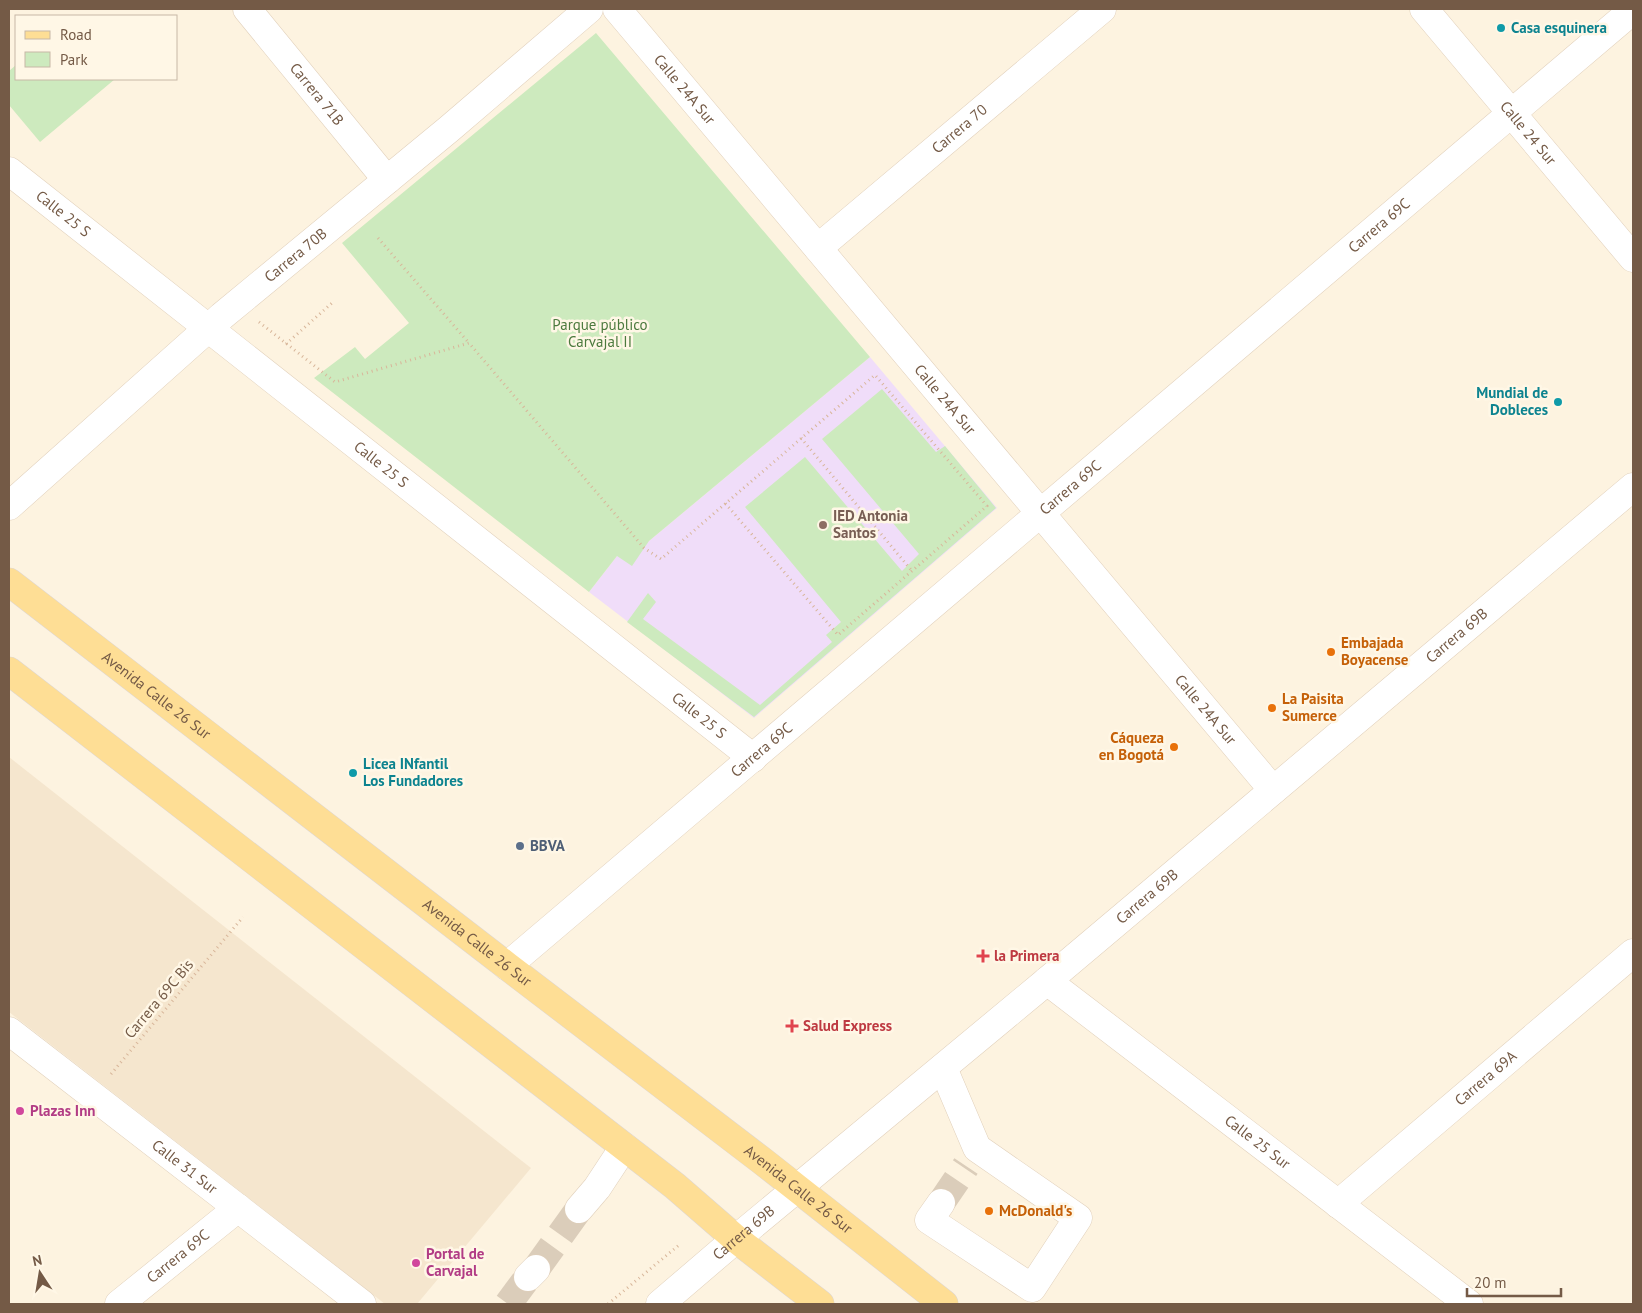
<svg xmlns="http://www.w3.org/2000/svg" width="1642" height="1313" viewBox="0 0 1642 1313" font-family="'PT Sans',sans-serif">
  <style>
    .residential { fill: #f5e6ce }
    .education { fill: #f0ddf9 }
    .green { fill: #cdeabe }
    .lines { fill: none; stroke-linecap: round; stroke-linejoin: round }
    .minor-tunnel { stroke: #dbcdba; stroke-width: 28; stroke-dasharray: 28 14; stroke-linecap: butt }
    .minor-casing { stroke: #e1d0bb; stroke-width: 29 }
    .major-casing { stroke: #ded7d3; stroke-width: 29 }
    .path { stroke: #d8b69a; stroke-width: 3; stroke-dasharray: 1 4; stroke-linecap: butt }
    .minor { stroke: #fff; stroke-width: 28 }
    .major { stroke: #fede95; stroke-width: 28 }
    .culture-dot { fill: #0f9aa8; stroke: #fff7e6; stroke-width: 2 }
    .education-dot { fill: #8d6e63; stroke: #fff7e6; stroke-width: 2 }
    .food-dot { fill: #e8710a; stroke: #fff7e6; stroke-width: 2 }
    .service-dot { fill: #5c6f8a; stroke: #fff7e6; stroke-width: 2 }
    .health-dot { fill: #e0444e; stroke: #fff7e6; stroke-width: 2 }
    .hotel-dot { fill: #d1479c; stroke: #fff7e6; stroke-width: 2 }
    .labels { text-anchor: middle; stroke-width: 5; stroke-linejoin: round; paint-order: stroke }
    .culture-label { font-size: 15px; font-weight: bold; fill: #0d838f; stroke: #fff7e6; text-anchor: start }
    .street-label { font-size: 15px; fill: #745a46; stroke: #fff7e6 }
    .park-label { font-size: 15px; fill: #4c7a3e; stroke: #fff7e6 }
    .education-label { font-size: 15px; font-weight: bold; fill: #785e54; stroke: #fff7e6; text-anchor: start }
    .food-label { font-size: 15px; font-weight: bold; fill: #c56008; stroke: #fff7e6; text-anchor: start }
    .service-label { font-size: 15px; font-weight: bold; fill: #4e5e75; stroke: #fff7e6; text-anchor: start }
    .health-label { font-size: 15px; font-weight: bold; fill: #be3a42; stroke: #fff7e6; text-anchor: start }
    .hotel-label { font-size: 15px; font-weight: bold; fill: #b23c85; stroke: #fff7e6; text-anchor: start }
  </style>
  <rect width="100%" height="100%" fill="#fdf3e0"/>
  <!-- residential -->
  <polygon class="residential" points="9,757 531,1168 417,1304 385,1304 9,1012"/>
  <!-- education -->
  <polygon class="education" points="870,357 997,508 754,718 589,592 617,556 649,541"/>
  <!-- green -->
  <g class="green">
    <polygon points="596,33 870,357 649,541 632,566 617,556 589,592 314,378 355,347 365,359 409,323 342,243"/>
    <polygon points="16,65 16,79 115,79 40,142 9,105 9,71"/>
    <polygon points="882,389 936,452 945,446 996,508 754,717 627,622 648,593 656,602 643,619 760,705 832,642 826,635 841,622 745,507 805,457 902,571 919,554 822,439"/>
  </g>
  <g class="lines">
    <!-- minor-tunnel -->
    <g class="minor-tunnel">
      <polyline points="941,1203 966,1166"/>
      <polyline points="536,1269 579,1209"/>
      <polyline points="508,1304 528,1277"/>
    </g>
    <defs>
      <g id="minor">
        <path id="s1" d="M247,9l140,171"/>
        <path id="s2" d="M617,9l656,781"/>
        <path id="s3" d="M1424,9l209,249"/>
        <path id="s4" d="M9,171l744,587"/>
        <path id="s5" d="M818,248l284,-239"/>
        <path id="s6" d="M9,506l213,-190 227,-187 140,-120"/>
        <path id="s7" d="M507,966l1126,-956"/>
        <path id="s8" d="M1047,981l422,323"/>
        <path id="s9" d="M9,1031l353,273"/>
        <polyline points="941,1203 929,1220 1032,1288 1078,1218 977,1148 943,1068"/>
        <path id="s10" d="M1338,1204l295,-251"/>
        <polyline points="579,1209 597,1188 624,1147"/>
        <polyline points="528,1277 536,1269"/>
        <path id="s11" d="M119,1304l119,-96"/>
        <path id="s12" d="M660,1304l76,-65 311,-258 586,-494"/>
      </g>
      <g id="major">
        <path id="s13" d="M9,582l498,384 254,194 183,144"/>
        <polyline points="9,671 675,1186 736,1239 820,1304"/>
      </g>
    </defs>
    <!-- minor casing -->
    <use href="#minor" class="minor-casing"/>
    <!-- major casing -->
    <use href="#major" class="major-casing"/>
    <!-- path -->
    <g class="path">
      <polyline points="378,238 469,343"/>
      <polyline points="259,322 335,382 469,343 644,548 661,559 875,375 987,506 838,635 725,503"/>
      <polyline points="286,344 332,303"/>
      <polyline points="801,438 912,571"/>
      <polyline points="111,1074 243,917"/>
      <polyline points="608,1304 679,1245"/>
    </g>
    <!-- minor -->
    <use href="#minor" class="minor"/>
    <!-- major -->
    <use href="#major" class="major"/>
  </g>
  <!-- markers -->
  <g class="culture-dot">
    <circle cx="1501" cy="28" r="5"/>
    <circle cx="1558" cy="402" r="5"/>
    <circle cx="353" cy="773" r="5"/>
  </g>
  <circle class="education-dot" cx="823" cy="525" r="5"/>
  <g class="food-dot">
    <circle cx="1331" cy="652" r="5"/>
    <circle cx="1272" cy="708" r="5"/>
    <circle cx="1174" cy="747" r="5"/>
    <circle cx="989" cy="1211" r="5"/>
  </g>
  <circle class="service-dot" cx="520" cy="846" r="5"/>
  <g class="health-dot">
    <path d="M980.5 948.5h5v5h5v5h-5v5h-5v-5h-5v-5h5z"/>
    <path d="M789.5 1018.5h5v5h5v5h-5v5h-5v-5h-5v-5h5z"/>
  </g>
  <g class="hotel-dot">
    <circle cx="20" cy="1111" r="5"/>
    <circle cx="416" cy="1263" r="5"/>
  </g>
  <g class="labels">
    <!-- culture labels -->
    <g class="culture-label">
      <text x="1511" y="33">Casa esquinera</text>
      <text x="1548" y="398" text-anchor="end">Mundial de<tspan x="1548" dy="17">Dobleces</tspan></text>
      <text x="363" y="769">Licea INfantil<tspan x="363" dy="17">Los Fundadores</tspan></text>
    </g>
    <!-- street labels -->
    <g class="street-label">
      <text dy="5" stroke="none"><textPath href="#s2" startOffset="105">Calle 24A Sur</textPath></text>
      <text dy="5" stroke="none"><textPath href="#s1" startOffset="110">Carrera 71B</textPath></text>
      <text dy="5" stroke="none"><textPath href="#s5" startOffset="185">Carrera 70</textPath></text>
      <text dy="5" stroke="none"><textPath href="#s3" startOffset="162">Calle 24 Sur</textPath></text>
      <text dy="5" stroke="none"><textPath href="#s4" startOffset="69">Calle 25 S</textPath></text>
      <text dy="5" stroke="none"><textPath href="#s7" startOffset="1144">Carrera 69C</textPath></text>
      <text dy="5" stroke="none"><textPath href="#s6" startOffset="381">Carrera 70B</textPath></text>
      <text dy="5" stroke="none"><textPath href="#s2" startOffset="510">Calle 24A Sur</textPath></text>
      <text dy="5" stroke="none"><textPath href="#s4" startOffset="474">Calle 25 S</textPath></text>
      <text dy="5" stroke="none"><textPath href="#s7" startOffset="739">Carrera 69C</textPath></text>
      <text dy="5" stroke="none"><textPath href="#s12" startOffset="1040">Carrera 69B</textPath></text>
      <text dy="5" stroke="none"><textPath href="#s13" startOffset="186">Avenida Calle 26 Sur</textPath></text>
      <text dy="5" stroke="none"><textPath href="#s2" startOffset="915">Calle 24A Sur</textPath></text>
      <text dy="5" stroke="none"><textPath href="#s4" startOffset="879">Calle 25 S</textPath></text>
      <text dy="5" stroke="none"><textPath href="#s7" startOffset="334">Carrera 69C</textPath></text>
      <text dy="5" stroke="none"><textPath href="#s12" startOffset="635">Carrera 69B</textPath></text>
      <text dy="5" stroke="none"><textPath href="#s13" startOffset="591">Avenida Calle 26 Sur</textPath></text>
      <text transform="translate(159 999) rotate(-50)" y="5">Carrera 69C Bis</text>
      <text dy="5" stroke="none"><textPath href="#s10" startOffset="194">Carrera 69A</textPath></text>
      <text dy="5" stroke="none"><textPath href="#s8" startOffset="265">Calle 25 Sur</textPath></text>
      <text dy="5" stroke="none"><textPath href="#s9" startOffset="222">Calle 31 Sur</textPath></text>
      <text dy="5" stroke="none"><textPath href="#s13" startOffset="996">Avenida Calle 26 Sur</textPath></text>
      <text dy="5" stroke="none"><textPath href="#s12" startOffset="110">Carrera 69B</textPath></text>
      <text dy="5" stroke="none"><textPath href="#s11" startOffset="76">Carrera 69C</textPath></text>
    </g>
    <!-- park labels -->
    <g class="park-label">
      <text x="600" y="330">Parque público<tspan x="600" dy="17">Carvajal II</tspan></text>
    </g>
    <!-- education labels -->
    <g class="education-label">
      <text x="833" y="521">IED Antonia<tspan x="833" dy="17">Santos</tspan></text>
    </g>
    <!-- food labels -->
    <g class="food-label">
      <text x="1341" y="648">Embajada<tspan x="1341" dy="17">Boyacense</tspan></text>
      <text x="1282" y="704">La Paisita<tspan x="1282" dy="17">Sumerce</tspan></text>
      <text x="1164" y="743" text-anchor="end">Cáqueza<tspan x="1164" dy="17">en Bogotá</tspan></text>
      <text x="999" y="1216">McDonald's</text>
    </g>
    <!-- service labels -->
    <g class="service-label">
      <text x="530" y="851">BBVA</text>
    </g>
    <!-- health labels -->
    <g class="health-label">
      <text x="994" y="961">la Primera</text>
      <text x="803" y="1031">Salud Express</text>
    </g>
    <!-- hotel labels -->
    <g class="hotel-label">
      <text x="30" y="1116">Plazas Inn</text>
      <text x="426" y="1259">Portal de<tspan x="426" dy="17">Carvajal</tspan></text>
    </g>
  </g>
  <!-- border -->
  <rect width="1642" height="1313" fill="none" stroke="#745a46" stroke-width="20"/>
  <!-- legend -->
  <rect x="15" y="15" width="162" height="65" fill="#fff7e6" stroke="#c7b8a6"/>
  <rect x="25" y="31" width="25" height="8" fill="#fede95" stroke="#c7b8a6"/>
  <text x="60" y="40" font-size="15" fill="#745a46">Road</text>
  <rect x="25" y="52" width="25" height="15" fill="#cdeabe" stroke="#c7b8a6"/>
  <text x="60" y="65" font-size="15" fill="#745a46">Park</text>
  <!-- north arrow -->
  <g transform="translate(40 1273) rotate(348)" stroke="#fff7e6" stroke-width="4" paint-order="stroke">
  <path d="M0-4L9 19L0 12L-9 19Z" fill="#745a46"/>
  <text y="-8" font-size="14" font-weight="bold" text-anchor="middle" fill="#745a46">N</text>
  </g>
  <!-- scale -->
  <path d="M1467 1288v8h94v-8" fill="none" stroke="#745a46" stroke-width="2.5"/>
  <text x="1474" y="1288" font-size="15" fill="#745a46" stroke="#fff7e6" stroke-width="4" paint-order="stroke">20 m</text>
</svg>
